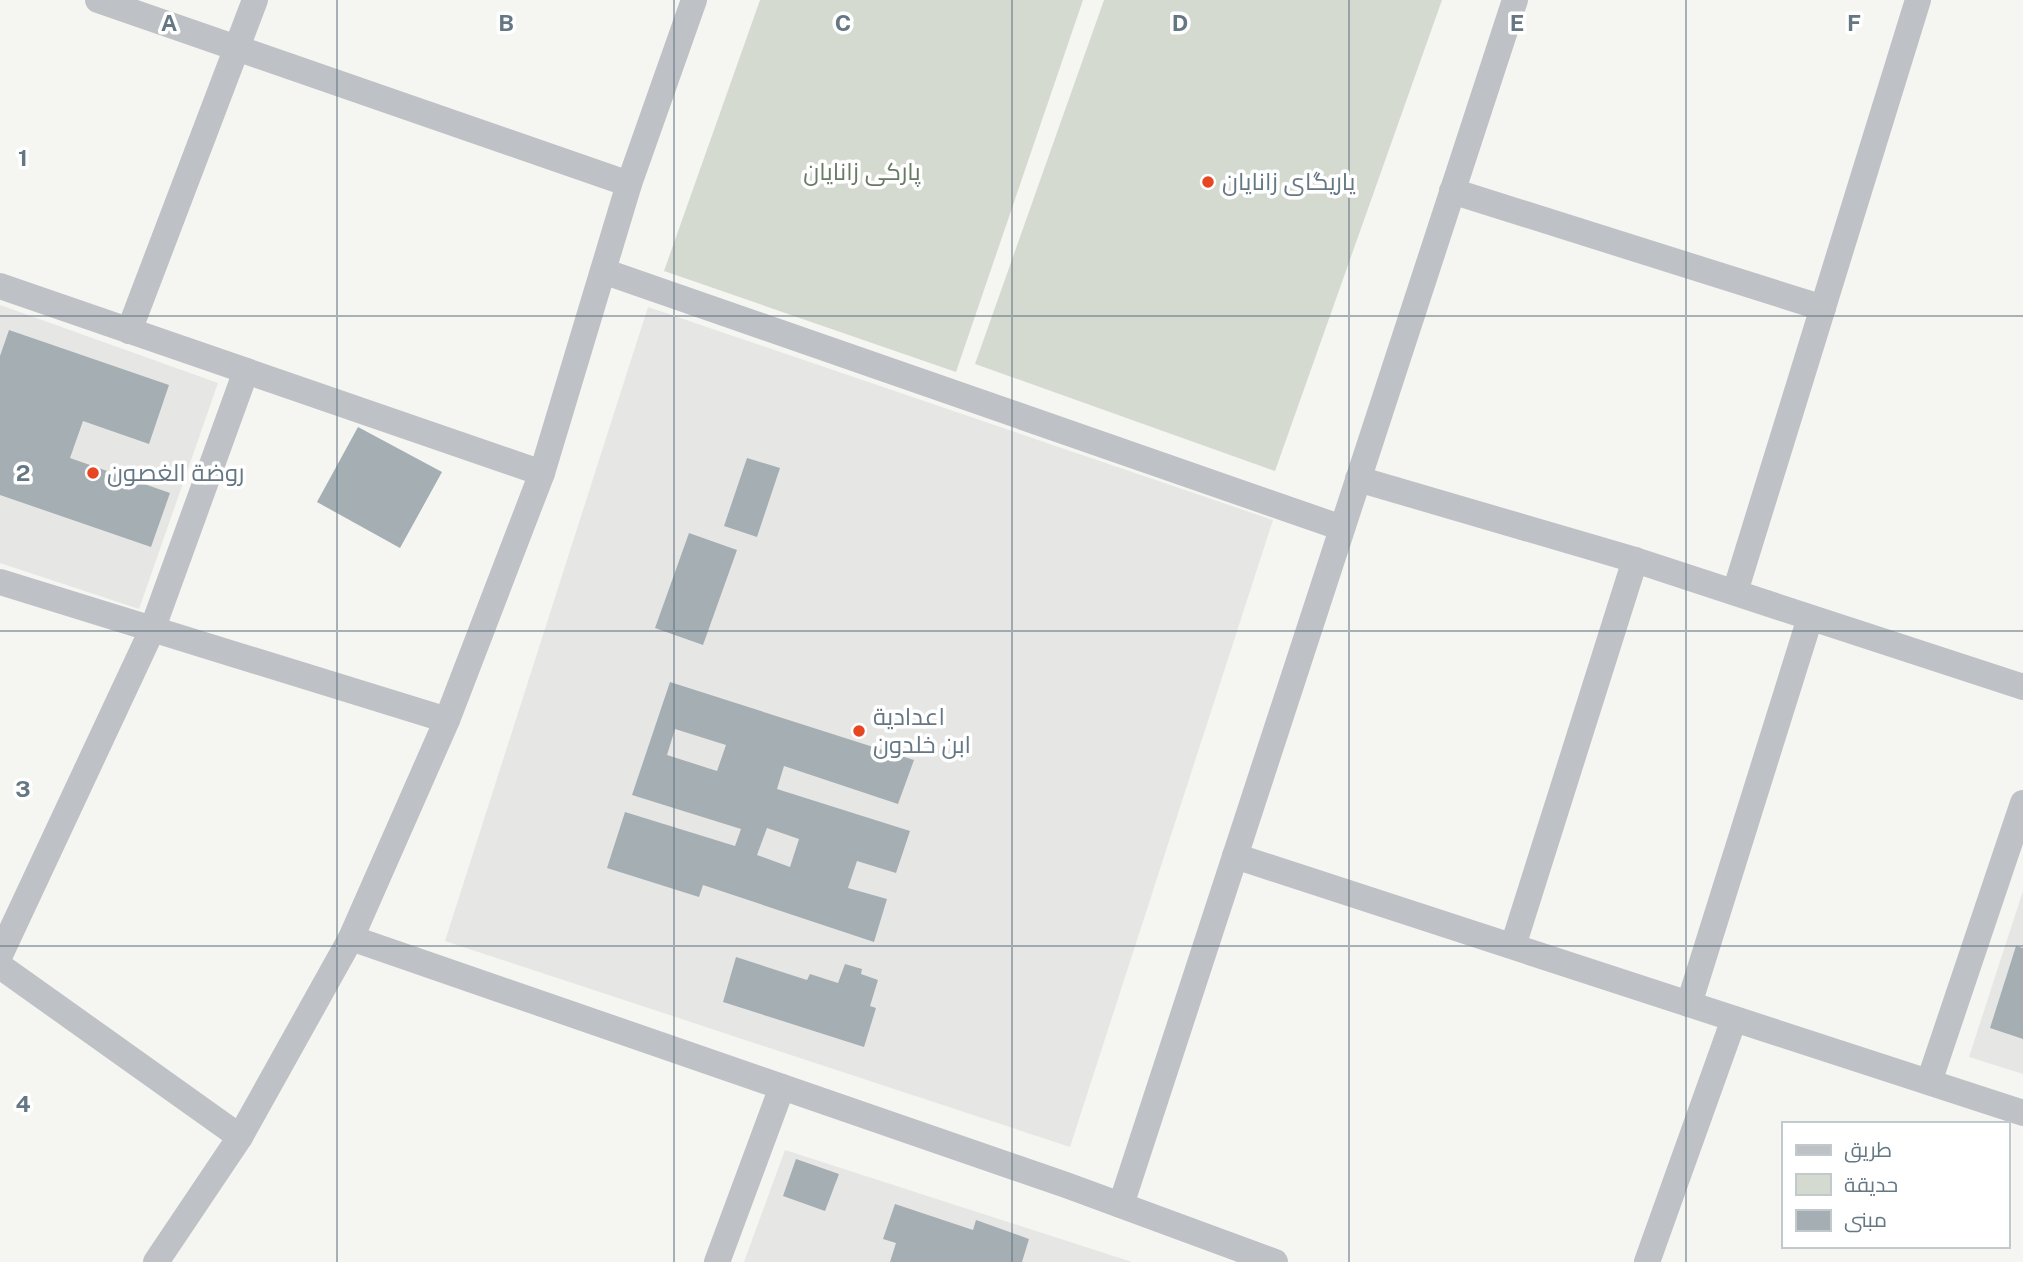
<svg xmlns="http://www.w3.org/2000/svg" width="2023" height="1262" viewBox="0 0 2023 1262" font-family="'Public Sans',Cairo,sans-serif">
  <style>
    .built { fill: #e6e7e5 }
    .green { fill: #d5dad1 }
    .building { fill: #a5aeb3; fill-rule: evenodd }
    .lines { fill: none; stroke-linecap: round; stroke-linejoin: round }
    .minor { stroke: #bec2c6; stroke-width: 26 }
    .grid { fill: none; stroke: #647783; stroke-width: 2; stroke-opacity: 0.55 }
    .poi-dot { fill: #e64621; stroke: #fff; stroke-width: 2.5 }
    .labels { text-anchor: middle; stroke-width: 7; stroke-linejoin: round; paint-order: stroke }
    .park-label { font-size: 24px; fill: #687a63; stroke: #fff }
    .poi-label { font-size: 24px; fill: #647783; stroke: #fff; text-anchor: start }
    .grid-label { font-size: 23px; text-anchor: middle; font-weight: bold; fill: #647783; stroke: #fff; stroke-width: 7; stroke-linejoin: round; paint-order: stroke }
  </style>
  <rect width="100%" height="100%" fill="#f5f5f1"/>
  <!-- built -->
  <g class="built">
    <polygon points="0,305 218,383 139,609 0,563"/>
    <polygon points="648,307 1273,520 1070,1147 445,941"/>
    <polygon points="2023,891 2023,1074 1969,1057"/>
    <polygon points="785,1150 1132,1262 744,1262"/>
  </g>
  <!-- green -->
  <g class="green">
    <polygon points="760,0 1083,0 956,372 664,271"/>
    <polygon points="1104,0 1442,0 1275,471 975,364"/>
  </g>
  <!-- building -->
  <g class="building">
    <polygon points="9,330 169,385 149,444 83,421 70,458 170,493 151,547 0,495 0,356"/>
    <polygon points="358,427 442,472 400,548 317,502"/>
    <polygon points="747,458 780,468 757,537 724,526"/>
    <polygon points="689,533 737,550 703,645 655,628"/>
    <path d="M670,682l244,78 -16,44 -114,-38 -7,23 133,42 -14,42 -39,-12 -9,27 39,11 -13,43 -171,-57 -4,12 -92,-29 18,-56 110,34 6,-17 -109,-34zM675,729l51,16 -9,26 -50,-16zM767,828l32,11 -9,28 -33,-12z"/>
    <polygon points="2016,946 2023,948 2023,1039 1990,1028"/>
    <polygon points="736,957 807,980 810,974 838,983 845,964 862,969 861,974 878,980 870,1006 876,1008 864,1047 723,1002"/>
    <polygon points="796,1159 839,1174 825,1211 783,1196"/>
    <polygon points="895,1204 973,1230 976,1220 1029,1239 1022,1262 890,1262 896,1243 883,1239"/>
  </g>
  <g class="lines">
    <!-- minor -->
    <g class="minor">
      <polyline points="98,0 629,184"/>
      <polyline points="1452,191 1823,308"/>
      <polyline points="603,271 1342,528"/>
      <polyline points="0,286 542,473"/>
      <polyline points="129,331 255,0"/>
      <polyline points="1358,479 1635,560 2023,687"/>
      <polyline points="0,582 447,720"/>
      <polyline points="1735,592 1918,0"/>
      <polyline points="1235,856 2023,1113"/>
      <polyline points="351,938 1066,1185 1275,1262"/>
      <polyline points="1513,946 1635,560"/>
      <polyline points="0,955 152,630 246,371"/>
      <polyline points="0,966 240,1137"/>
      <polyline points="1689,1004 1810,618"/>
      <polyline points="1929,1082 2023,803"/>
      <polyline points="1121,1205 1515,0"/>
      <polyline points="156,1262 240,1137 351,938 447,720 542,473 629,184 694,0"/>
      <polyline points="717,1262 782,1087"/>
      <polyline points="1647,1262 1734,1019"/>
    </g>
  </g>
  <!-- grid -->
  <path class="grid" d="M337,0v1262M674,0v1262M1012,0v1262M1349,0v1262M1686,0v1262M0,316h2023M0,631h2023M0,946h2023"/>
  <!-- markers -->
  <g class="poi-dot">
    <circle cx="1208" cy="182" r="7"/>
    <circle cx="93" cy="473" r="7"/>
    <circle cx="859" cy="731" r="7"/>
  </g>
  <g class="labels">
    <!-- park labels -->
    <g class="park-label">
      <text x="862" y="180">پارکی زانایان</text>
    </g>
    <!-- poi labels -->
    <g class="poi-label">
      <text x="1222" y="190">یاریگای زانایان</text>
      <text x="107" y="481">روضة الغصون</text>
      <text x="873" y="725">اعدادية<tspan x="873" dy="28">ابن خلدون</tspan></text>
    </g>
  </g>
  <g class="grid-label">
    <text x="169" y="31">A</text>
    <text x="506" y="31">B</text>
    <text x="843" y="31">C</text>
    <text x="1180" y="31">D</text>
    <text x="1517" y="31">E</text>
    <text x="1854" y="31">F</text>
    <text x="23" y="166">1</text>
    <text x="23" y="481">2</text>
    <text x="23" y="797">3</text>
    <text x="23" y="1112">4</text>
  </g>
  <!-- legend -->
  <rect x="1782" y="1122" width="228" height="126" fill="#ffffff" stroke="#c1c9cd" stroke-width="2"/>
  <rect x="1796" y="1145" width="35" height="10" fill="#bec2c6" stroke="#c1c9cd" stroke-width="2"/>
  <text x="1844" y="1157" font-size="21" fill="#647783">طريق</text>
  <rect x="1796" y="1174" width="35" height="21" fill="#d5dad1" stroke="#c1c9cd" stroke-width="2"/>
  <text x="1844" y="1192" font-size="21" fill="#647783">حديقة</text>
  <rect x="1796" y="1210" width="35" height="21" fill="#a5aeb3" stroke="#c1c9cd" stroke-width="2"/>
  <text x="1844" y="1227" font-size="21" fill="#647783">مبنى</text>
</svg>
